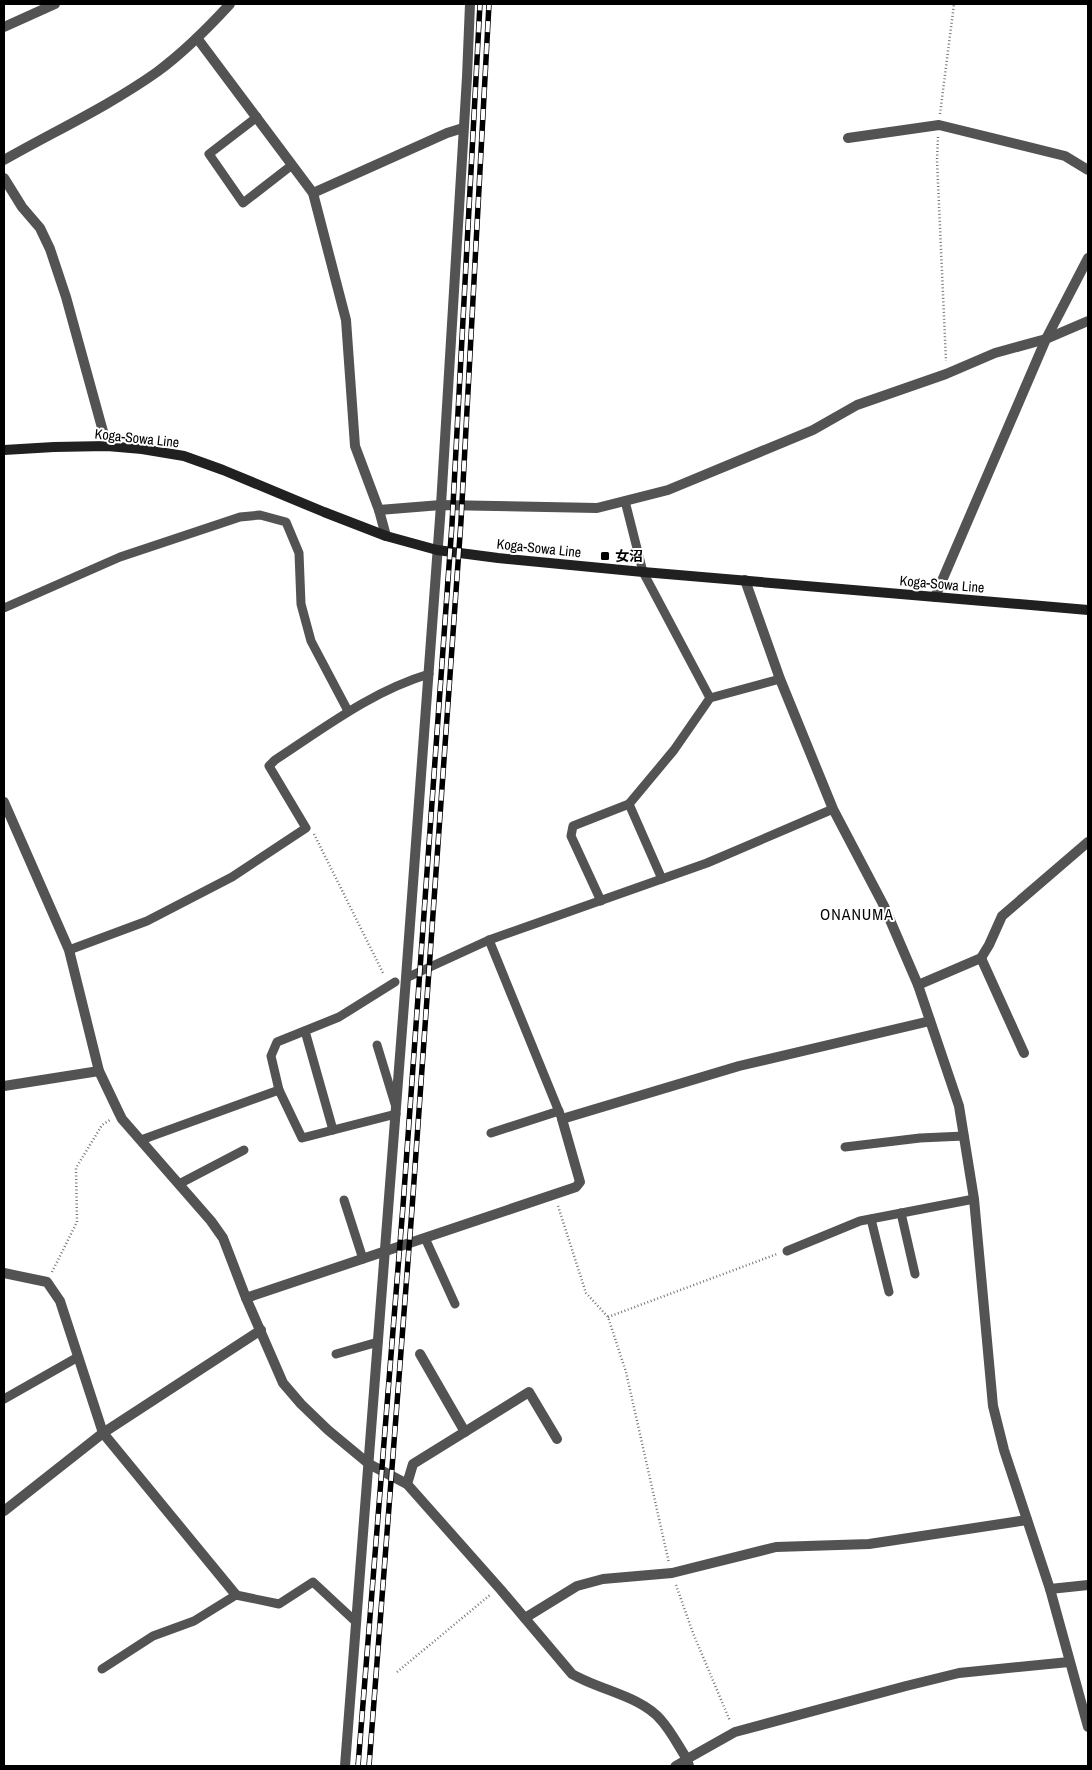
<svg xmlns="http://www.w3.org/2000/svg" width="1092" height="1770" viewBox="0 0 1092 1770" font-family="'Archivo Narrow','Noto Sans JP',sans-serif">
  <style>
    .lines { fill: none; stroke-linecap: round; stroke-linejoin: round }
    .path { stroke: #757575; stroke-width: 2.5; stroke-dasharray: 1 2.5; stroke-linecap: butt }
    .service { stroke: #535353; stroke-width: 9 }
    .minor { stroke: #535353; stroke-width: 10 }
    .tertiary { stroke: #535353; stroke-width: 10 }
    .secondary { stroke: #202020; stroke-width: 10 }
    .rail-casing { stroke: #000; stroke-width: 5.5 }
    .rail { stroke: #fff; stroke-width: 4; stroke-dasharray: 11; stroke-linecap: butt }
    .poi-dot { fill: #000; stroke: #fff; stroke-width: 2 }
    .labels { text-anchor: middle; stroke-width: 4; stroke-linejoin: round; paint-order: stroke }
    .street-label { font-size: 14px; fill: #000; stroke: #fff }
    .poi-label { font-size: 14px; font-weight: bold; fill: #000; stroke: #fff; text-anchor: start }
    .quarter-label { font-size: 16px; letter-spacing: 1px; fill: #000; stroke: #fff }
  </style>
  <rect width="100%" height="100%" fill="#fff"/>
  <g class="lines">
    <!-- path -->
    <g class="path">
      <polyline points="940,114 954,4"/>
      <polyline points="938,137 937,160 946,361"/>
      <polyline points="314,834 384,975"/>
      <polyline points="558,1206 586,1293 608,1317 626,1372 669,1563"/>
      <polyline points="52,1272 77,1222 76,1168 102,1125 110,1120"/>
      <polyline points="608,1317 777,1254"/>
      <polyline points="676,1585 693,1633 730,1721"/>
      <polyline points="397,1672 490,1595"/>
    </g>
    <!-- service -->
    <g class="service">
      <polyline points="257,117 209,154 243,203 292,165"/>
      <polyline points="625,501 643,572 710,698"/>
      <polyline points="4,608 120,557 240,517 260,515 286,522 299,553 301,604 311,641 348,711"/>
      <polyline points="629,804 662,879"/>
      <polyline points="601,901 571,836 573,826 629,804 674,750 710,698 780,679"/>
      <polyline points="489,940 562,1119"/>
      <path d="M69,950l78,-29 85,-44 74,-49 -37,-62 6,-6c49,-32 97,-69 154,-86"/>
      <polyline points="406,978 489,940 707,863 833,809"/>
      <polyline points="395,982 339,1017 277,1042 271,1056 279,1090 302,1138 396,1114"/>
      <polyline points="305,1031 333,1130"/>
      <polyline points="377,1045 395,1104"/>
      <polyline points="491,1133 559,1111"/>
      <polyline points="141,1140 279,1090"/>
      <polyline points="845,1147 920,1138 964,1136"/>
      <polyline points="179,1184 244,1150"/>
      <polyline points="344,1200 363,1259"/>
      <polyline points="901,1213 915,1274"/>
      <polyline points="871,1219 889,1292"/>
      <polyline points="425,1238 455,1304"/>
      <polyline points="787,1251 860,1221 974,1199"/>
      <polyline points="336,1354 378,1342"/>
      <polyline points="4,1399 78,1357"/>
      <polyline points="102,1669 153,1636 194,1621 236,1595 279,1604 313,1582 356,1622"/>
      <polyline points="675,1766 687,1759"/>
    </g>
    <!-- minor -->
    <g class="minor">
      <polyline points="4,27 55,4"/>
      <polyline points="197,38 313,193 346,320 355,446 379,510 386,536"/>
      <polyline points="848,138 939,125 1065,156 1088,170"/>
      <path d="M4,160c51,-29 105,-54 153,-88 27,-20 51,-44 73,-68"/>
      <polyline points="4,178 22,207 40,228 50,249 66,297 107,446"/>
      <polyline points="313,193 447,133 463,128"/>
      <polyline points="379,510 441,505 597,508 668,490 813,430 857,405 946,374 995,353 1046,339 1088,321"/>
      <path d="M4,802l65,148 30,121 20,42 3,6 89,102 12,17 23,60 37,85 18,21 27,26 41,34 38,20 94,106 71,84c27,16 69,22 89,46 10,11 18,27 26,39l2,7"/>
      <polyline points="981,958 1024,1053"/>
      <polyline points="918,985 981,958 989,945 1002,916 1088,842"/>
      <polyline points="4,1086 99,1071"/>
      <polyline points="4,1273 47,1282 60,1301 103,1433 236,1595"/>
      <polyline points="246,1298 576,1187 580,1182 562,1119 739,1066 930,1021"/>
      <polyline points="420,1354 465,1432"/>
      <polyline points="407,1484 413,1464 529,1392 557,1439"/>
      <polyline points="4,1511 103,1433 261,1330"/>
      <polyline points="1050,1589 1088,1585"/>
      <polyline points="525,1618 577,1586 603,1579 672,1573 776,1547 869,1544 1027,1520"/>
      <polyline points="687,1759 735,1732 906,1686 959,1673 1069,1662"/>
      <polyline points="345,1766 406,978 441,505 467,77 470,4"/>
    </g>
    <!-- tertiary -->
    <g class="tertiary">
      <polyline points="745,580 780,679 833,809 884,906 918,985 959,1106 974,1199 993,1406 1004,1450 1050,1589 1088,1727"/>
      <polyline points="935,597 1046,339 1088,258"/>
    </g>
    <!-- secondary -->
    <polyline class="secondary" points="4,450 54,447 107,446 142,449 184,456 223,470 324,512 386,536 437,550 498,558 643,572 1088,610"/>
    <defs>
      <g id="rail">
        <polyline points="358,1766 403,1206 452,524 480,4"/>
        <polyline points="369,1766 412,1209 461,521 489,4"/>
      </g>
    </defs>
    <!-- rail casing -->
    <use href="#rail" class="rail-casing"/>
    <!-- rail -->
    <use href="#rail" class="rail"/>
  </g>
  <!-- markers -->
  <rect class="poi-dot" x="600" y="551" width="10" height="10" rx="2.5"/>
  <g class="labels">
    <!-- street labels -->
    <g class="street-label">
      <text transform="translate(137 438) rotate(6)" y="5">Koga-Sowa Line</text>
      <text transform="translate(539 548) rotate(6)" y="5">Koga-Sowa Line</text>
      <text transform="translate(942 584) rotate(5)" y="5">Koga-Sowa Line</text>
    </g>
    <!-- poi labels -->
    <g class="poi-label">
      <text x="615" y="561">女沼</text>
    </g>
    <!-- quarter labels -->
    <g class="quarter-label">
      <text x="857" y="920">ONANUMA</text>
    </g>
  </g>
  <!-- border -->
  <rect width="1092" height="1770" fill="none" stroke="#000000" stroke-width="10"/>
</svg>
